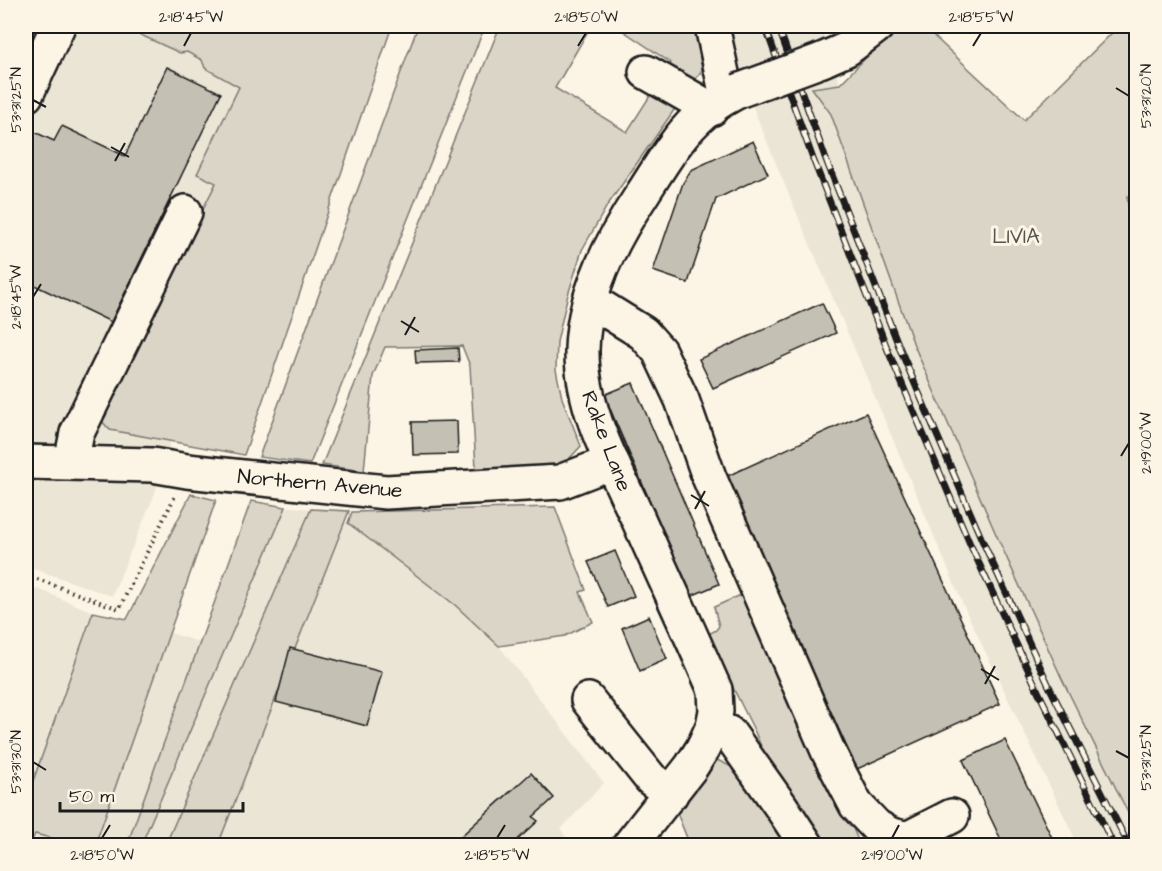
<svg xmlns="http://www.w3.org/2000/svg" width="1162" height="871" viewBox="0 0 1162 871" font-family="'Architects Daughter',sans-serif">
  <style>
    .built { fill: #ebe5d6 }
    .green { fill: #dbd5c8; stroke: #7c7872; stroke-width: 1.5 }
    .building { fill: #c4c0b3; stroke: #1c1c1c; stroke-width: 1.5 }
    .lines { fill: none; stroke-linecap: round; stroke-linejoin: round }
    .minor-casing { stroke: #1c1c1c; stroke-width: 38 }
    .path { stroke: #1c1c1c; stroke-width: 4; stroke-dasharray: 1.5 4.5; stroke-linecap: butt }
    .minor { stroke: #fcf5e5; stroke-width: 33 }
    .rail-casing { stroke: #1c1c1c; stroke-width: 7 }
    .rail { stroke: #fcf5e5; stroke-width: 4.5; stroke-dasharray: 14; stroke-linecap: butt }
    .minor-bridge-casing { stroke: #1c1c1c; stroke-width: 38; stroke-linecap: butt }
    .minor-bridge { stroke: #fcf5e5; stroke-width: 33 }
    .ticks { fill: none; stroke: #1c1c1c; stroke-width: 2 }
    .labels { text-anchor: middle; stroke-width: 6; stroke-linejoin: round; paint-order: stroke }
    .park-label { font-size: 21px; fill: #555450; stroke: #fcf5e5 }
    .street-label { font-size: 21px; fill: #1c1c1c; stroke: #fcf5e5 }
    .neatline { fill: none; stroke: #1c1c1c; stroke-width: 2 }
    .ticks-label { font-size: 15px; text-anchor: middle; fill: #1c1c1c }
  </style>
  <rect width="100%" height="100%" fill="#fcf5e5"/>
  <filter id="ink" filterUnits="userSpaceOnUse"><feTurbulence type="fractalNoise" baseFrequency=".0167" numOctaves="2"/><feDisplacementMap in="SourceGraphic" scale="12" xChannelSelector="R" yChannelSelector="G"/><feConvolveMatrix kernelMatrix="1 2 1 2 8 2 1 2 1" color-interpolation-filters="sRGB"/></filter>
  <g filter="url(#ink)">
    <!-- built -->
    <g class="built">
      <polygon points="26,26 297,26 155,493 112,596 26,566"/>
      <polygon points="722,26 818,26 824,35 885,223 1136,778 1136,845 1078,845 965,609 781,176 729,48"/>
      <polygon points="272,505 311,509 348,523 455,605 499,646 604,783 561,829 570,845 26,845 26,584 93,612 127,619 214,647"/>
    </g>
    <!-- green -->
    <g class="green">
      <polygon points="121,26 392,26 244,455 110,430 98,417 216,183 197,174 239,87 205,68 202,60 187,52 180,53"/>
      <polygon points="418,26 485,26 310,464 259,457"/>
      <polygon points="500,26 591,26 555,88 627,132 671,63 616,26 695,26 702,70 607,206 582,250 567,298 557,342 556,370 562,398 581,446 559,470 476,468 470,366 462,346 385,347 373,376 364,471 322,465"/>
      <polygon points="897,26 923,26 1024,120 1119,26 1136,26 1136,199 1127,196 1136,268 1136,829 1062,679 995,532 914,345 831,114 812,88 840,84"/>
      <polygon points="191,494 216,500 95,845 77,845 35,834 30,845 26,845 26,801 93,612 127,619"/>
      <polygon points="251,501 286,507 141,845 127,845"/>
      <polygon points="555,507 586,590 580,592 593,622 565,636 499,646 455,605 348,523 352,512"/>
      <polygon points="311,509 349,511 218,845 165,846"/>
      <polygon points="752,590 860,845 822,845 774,777 755,732 707,635 716,630 719,626 714,607"/>
      <polygon points="715,759 732,767 788,845 687,845 687,838 677,813"/>
    </g>
    <!-- building -->
    <g class="building">
      <polygon points="167,67 221,93 111,322 26,281 26,128 54,141 62,126 125,156"/>
      <polygon points="753,141 768,174 716,199 688,283 653,271 683,183 691,170"/>
      <polygon points="822,303 836,333 713,388 699,359"/>
      <polygon points="458,348 459,362 416,363 415,350"/>
      <polygon points="633,383 719,584 691,596 604,395"/>
      <polygon points="866,413 1000,704 857,769 723,478"/>
      <polygon points="457,421 458,454 413,455 412,422"/>
      <polygon points="615,551 634,596 608,607 588,562"/>
      <polygon points="649,616 667,659 640,671 622,628"/>
      <polygon points="290,648 382,672 367,726 276,702"/>
      <polygon points="1005,740 1056,846 1004,846 963,760"/>
      <polygon points="531,773 554,798 533,817 538,821 511,846 450,846"/>
    </g>
    <g class="lines">
      <defs>
        <g id="minor">
          <polyline points="712,26 727,97"/>
          <polyline points="822,60 847,49 877,26"/>
          <polyline points="646,72 711,109"/>
          <polyline points="26,95 58,26"/>
          <polyline points="590,300 643,333 659,351 682,400 709,477 829,753 856,805 876,826 889,834 907,839 952,816"/>
          <polyline points="26,462 152,465 187,471 386,492 560,482 612,462"/>
          <polyline points="71,462 77,433 185,212"/>
          <polyline points="588,700 651,779 671,794"/>
          <polyline points="713,726 729,733 780,805 807,846"/>
          <path d="M629,846l62,-79 12,-19 10,-22 3,-15 -1,-21c-25,-57 -51,-113 -76,-169 -24,-53 -58,-112 -57,-171 1,-55 29,-109 59,-154 17,-26 33,-55 56,-77 11,-11 27,-21 41,-28"/>
        </g>
      </defs>
      <!-- minor casing -->
      <use href="#minor" class="minor-casing"/>
      <!-- path -->
      <g class="path">
        <polyline points="809,26 815,33"/>
        <polyline points="26,575 119,609 175,496"/>
      </g>
      <!-- minor -->
      <use href="#minor" class="minor"/>
      <defs>
        <g id="rail">
          <polyline points="765,26 813,159 889,353 970,544 1038,691 1114,846"/>
          <polyline points="778,26 825,157 900,349 982,540 1049,686 1129,846"/>
        </g>
      </defs>
      <!-- rail casing -->
      <use href="#rail" class="rail-casing"/>
      <!-- rail -->
      <use href="#rail" class="rail"/>
      <defs>
        <polyline id="minor-bridge" points="738,91 822,60"/>
      </defs>
      <!-- minor-bridge casing -->
      <use href="#minor-bridge" class="minor-bridge-casing"/>
      <!-- minor-bridge -->
      <use href="#minor-bridge" class="minor-bridge"/>
    </g>
  </g>
  <!-- ticks -->
  <path class="ticks" d="M184,46l7,-13M578,46l8,-13M973,46l8,-13M1116,88l13,8M33,100l13,7M111,147l18,10M115,161l10,-18M33,297l8,-13M401,321l18,11M405,335l10,-18M1121,456l8,-13M691,495l18,11M695,509l10,-18M981,669l18,11M985,684l10,-18M1116,751l13,7M33,762l13,8M102,838l8,-13M497,838l8,-13M892,838l7,-13"/>
  <g class="labels">
    <!-- park labels -->
    <g class="park-label">
      <text x="1016" y="243">LIVIA</text>
    </g>
    <!-- street labels -->
    <g class="street-label">
      <text transform="translate(607 441) rotate(69)" y="7">Rake Lane</text>
      <text transform="translate(320 483) rotate(5)" y="7">Northern Avenue</text>
    </g>
  </g>
  <!-- margin -->
  <rect width="1162" height="871" fill="none" stroke="#fcf5e5" stroke-width="66"/>
  <!-- scale -->
  <path d="M60 802v9h183v-9" fill="none" stroke="#1c1c1c" stroke-width="3"/>
  <text x="69" y="802" font-size="18" fill="#1c1c1c" stroke="#fcf5e5" stroke-width="4.5" paint-order="stroke">50 m</text>
  <rect x="33" y="33" width="1096" height="805" class="neatline"/>
  <g class="ticks-label">
    <text x="191" y="22">2°18'45"W</text>
    <text x="586" y="22">2°18'50"W</text>
    <text x="981" y="22">2°18'55"W</text>
    <text transform="translate(1146 96) rotate(-90)" y="5">53°31'20"N</text>
    <text transform="translate(16 100) rotate(-90)" y="5">53°31'25"N</text>
    <text transform="translate(16 297) rotate(-90)" y="5">2°18'45"W</text>
    <text transform="translate(1146 443) rotate(-90)" y="5">2°19'00"W</text>
    <text transform="translate(1146 758) rotate(-90)" y="5">53°31'25"N</text>
    <text transform="translate(16 762) rotate(-90)" y="5">53°31'30"N</text>
    <text x="102" y="860">2°18'50"W</text>
    <text x="497" y="860">2°18'55"W</text>
    <text x="892" y="860">2°19'00"W</text>
  </g>
</svg>
